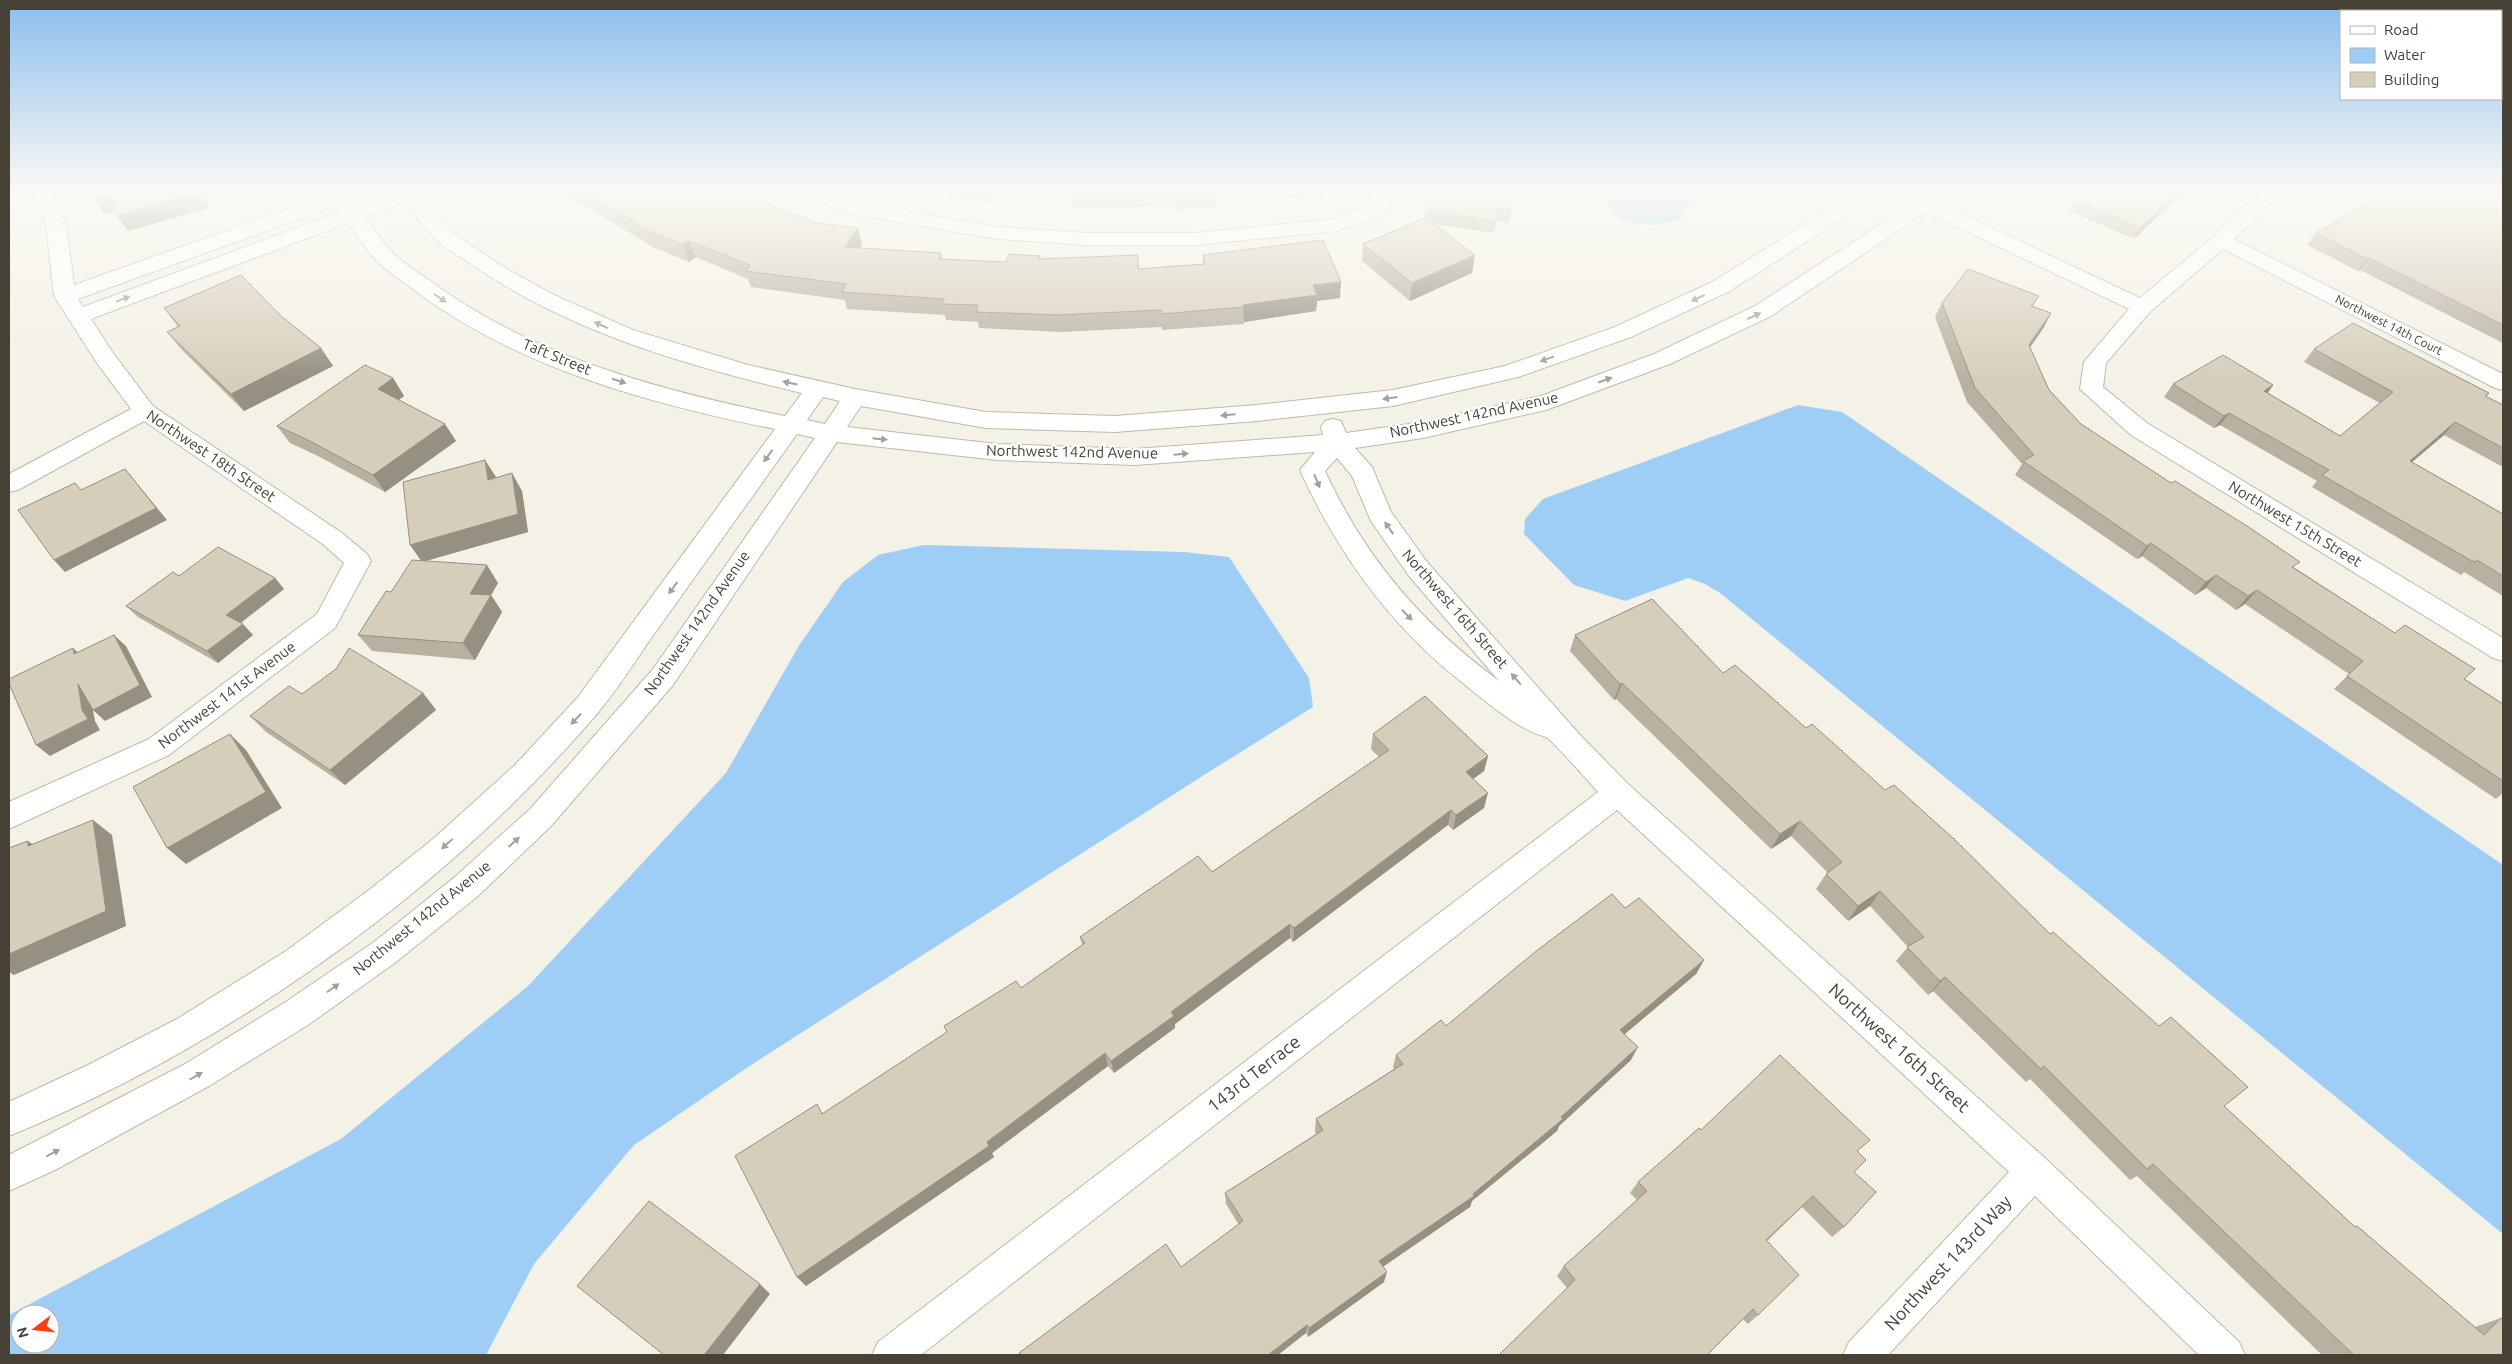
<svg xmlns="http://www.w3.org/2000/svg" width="2512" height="1364" viewBox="0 0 2512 1364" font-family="Ubuntu,sans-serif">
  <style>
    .water { fill: #9ecef6; fill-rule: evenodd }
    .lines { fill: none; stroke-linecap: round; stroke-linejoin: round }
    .minor-casing { stroke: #c1b9a8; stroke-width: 2 }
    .minor { fill: #fff; fill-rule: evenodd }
    .wall { fill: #b9b0a1 }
    .shaded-wall { fill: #969083 }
    .building { fill: #d7cdbb; stroke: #969083 }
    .oneway { fill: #a4a09a }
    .labels { text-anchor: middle; stroke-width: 4.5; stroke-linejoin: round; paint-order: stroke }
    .far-street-label { font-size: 12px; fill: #484135; stroke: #fff }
    .street-label { font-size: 15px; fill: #484135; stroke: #fff }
    .near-street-label { font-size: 18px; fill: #484135; stroke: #fff }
  </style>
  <rect width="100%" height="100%" fill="#f4f1e6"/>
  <!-- water -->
  <g class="water">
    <path d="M1602,190h110l-28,19 -4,10c-20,8 -57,9 -71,-11 -3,-5 -5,-12 -7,-18z"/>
    <polygon points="1798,405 1842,412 2503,865 2503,1234 1720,593 1705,584 1688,578 1625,601 1574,585 1524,534 1525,519 1543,499"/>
    <path d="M924,545l260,7 45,5 80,121 4,29 -109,68 -453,290 -117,80 -100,119 -48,91h-477v-40l332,-176 187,-153 198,-213 74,-129 43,-62 35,-27zM20,1314h30v30h-30z"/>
  </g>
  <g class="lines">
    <defs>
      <g id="minor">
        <path d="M30,190h20l16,34 8,61 253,-90 -3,-5h46l-3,4 -16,6 5,6 41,-16h32l-7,6 27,34 56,38 49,27 79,35 115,35 107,24 131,23 129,4 142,-11 136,-15 112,-24 110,-39 99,-46 146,-91h23l-3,4 -150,97 -99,46 -113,40 -125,29 -136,15 -142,11 -129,-4 -125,-22 -14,21 150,17 138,5 188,-14 -2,-8 4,-6 8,-2 8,2 5,12 77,-11 118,-26 113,-42 101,-48 155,-101 -22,-11 -3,-4h25l13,6 9,-6h22l-15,13 201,95 74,-62 49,-46h21l-50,49 269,135v16l-8,-2 -272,-139 -73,63 -44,51 -3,24 44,36 356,215v23l-10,-3 -362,-223 -51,-46 4,-27 45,-53 -203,-97 -155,104 -101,48 -124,46 -123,28 -68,10 17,19 19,45 36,50 153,173 48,49 418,375 193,183 6,13h-46l-164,-159 -147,159h-45l6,-13 160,-170 -392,-362 -696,545h-49l6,-13 720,-550c-6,-7 -48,-54 -52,-55 -29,-8 -57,-33 -82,-53 -73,-57 -126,-130 -164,-214l15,-18 -180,13 -138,-5 -160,-18 -164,243 -122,141 -73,70 -82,66 -88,63 -99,61 -152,83 -48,22v-36l176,-91 99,-61 90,-61 82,-66 75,-68 122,-139 162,-231 -18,-4c-45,63 -90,126 -135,189 -22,30 -42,64 -66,92 -153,178 -369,332 -587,421v-34l79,-37 89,-46 109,-68 83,-61 64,-51 82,-74 63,-68 197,-268c-125,-25 -257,-61 -361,-139 -11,-9 -25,-17 -36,-28 -11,-11 -20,-26 -30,-39l-257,96 22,34 40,53 189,127 25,21 4,7 -36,67 -166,127 -160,74v-27l140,-63 168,-125 27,-51 -20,-18 -180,-124 -126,69 -9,2v-18l122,-65 -34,-46 -43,-67 -8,-72zM406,202c9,11 18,25 28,36 10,10 25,18 37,26 98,68 216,102 331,129l-17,23c-123,-25 -253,-59 -356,-136 -12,-8 -26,-17 -36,-27 -11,-11 -19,-24 -29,-36zM335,206l5,6 -257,95 -5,-8zM823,397l17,4 -15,23 -18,-4zM1337,458l15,18 19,45 38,55 90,105c-77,-57 -134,-123 -174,-210z"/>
        <polygon points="788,190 817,190 861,204 997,227 1086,233 1197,233 1334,219 1368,206 1374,190 1394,190 1384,214 1337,231 1197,245 1086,245 997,239 858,215 791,194"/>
      </g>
    </defs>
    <!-- minor casing -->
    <use href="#minor" class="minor-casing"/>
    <!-- minor -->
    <use href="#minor" class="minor"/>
  </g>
  <!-- wall -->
  <g class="wall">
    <polygon points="559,190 723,190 746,202 862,244 860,248 941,253 942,259 1006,262 1040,256 1041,259 1138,255 1139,269 1203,264 1203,255 1340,298 1317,301 1316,311 1244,322 1244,324 1162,330 1162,327 1061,332 979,328 978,322 946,320 945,315 847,309 845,300 751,287 748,279 696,257 689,262 653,247 587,207 585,208"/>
    <polygon points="925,190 1259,190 1216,195 1217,207 1174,210 1174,205 1072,209 1071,196 995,193 991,202 949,197 948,194 935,192"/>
    <polygon points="1289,190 1324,190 1324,194 1292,198"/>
    <polygon points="1432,190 1516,190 1508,223 1497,221 1494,233 1434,224 1475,255 1472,273 1410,301 1362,261 1363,244 1424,218 1425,211"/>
    <polygon points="2086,190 2191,190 2178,202 2175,200 2134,239 2069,211 2075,200"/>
    <polygon points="2503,193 2503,343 2360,270 2358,271 2307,245 2316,233"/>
    <polygon points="2039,296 2033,306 2051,313 2044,327 2030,347 2049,390 2081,424 2295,568 2503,704 2503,793 2496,799 2334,689 2349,674 2245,604 2236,610 2206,588 2195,595 2142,556 2137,559 2015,475 2022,464 1967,402 1935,317 1942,303"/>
    <polygon points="164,308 281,316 321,348 333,366 244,411 181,349 167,332 178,327"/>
    <polygon points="2314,349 2489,393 2486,397 2503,405 2503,467 2444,435 2412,462 2503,514 2503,596 2464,572 2461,575 2312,487 2317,481 2220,425 2214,428 2164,397 2173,384 2273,385 2268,393 2340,436 2380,403 2304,362"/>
    <polygon points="393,378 404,396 399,400 456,441 385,492 318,456 290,443 277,426"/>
    <polygon points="496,478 522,491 528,532 425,561 498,583 491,595 502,612 475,660 372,651 358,635 391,592 421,561"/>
    <polygon points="275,578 284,589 241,623 253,635 218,663 138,617 126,606"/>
    <polygon points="1575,635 1723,673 2224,1106 2355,1227 2357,1226 2475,1327 2501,1318 2503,1355 2322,1355 2137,1176 2130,1180 2030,1079 2026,1082 1933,991 1928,995 1896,961 1908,947 1870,906 1848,921 1816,889 1826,874 1828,873 1791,836 1771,849 1616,699 1614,700 1570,651"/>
    <polygon points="423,693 436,710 345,785 266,732 250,716 302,694"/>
    <polygon points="1373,734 1488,756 1484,771 1473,779 1484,808 1453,830 1448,825 1293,942 1290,938 1175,1024 1175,1028 1114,1073 1108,1066 992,1153 994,1157 806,1286 947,1032 944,1026 1021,988 1082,945 1080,937 1212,872 1379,757 1371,749"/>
    <polygon points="1625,908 1704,960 1696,974 1625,1034 1631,1060 1559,1126 1557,1131 1472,1201 1470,1207 1383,1266 1384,1282 1308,1337 1306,1333 1181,1267 1239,1225 1226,1204 1225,1193 1316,1134 1315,1131 1316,1119 1394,1069 1393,1067 1396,1055 1446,1026"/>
    <polygon points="1701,1130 1858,1152 1844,1227 1832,1237 1802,1207 1767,1241 1758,1315 1748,1324 1743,1319 1567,1288 1557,1276 1564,1266 1637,1200 1630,1193 1638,1182"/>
  </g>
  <!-- shaded-wall -->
  <g class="shaded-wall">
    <polygon points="198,190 203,190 209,208 128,231 117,216"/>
    <polygon points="580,190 587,207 585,208 577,192"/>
    <polygon points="989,190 995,190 995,193 991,202"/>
    <polygon points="1215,190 1259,190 1216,195 1216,192"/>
    <polygon points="1292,190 1324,190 1324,194 1292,198"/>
    <polygon points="1515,190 1516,190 1508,223 1510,211"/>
    <polygon points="2181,190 2175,200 2134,239 2140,228"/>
    <polygon points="2184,190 2191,190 2178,202"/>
    <polygon points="111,194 123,209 104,214 93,199"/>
    <polygon points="858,228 862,244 850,264 845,247"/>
    <polygon points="689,241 696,257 689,262 683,245"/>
    <polygon points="1475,255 1472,273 1410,301 1412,283"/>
    <polygon points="2369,258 2360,270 2358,271 2367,259"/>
    <polygon points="1341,282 1340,298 1317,301 1316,311 1244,322 1243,305 1313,285"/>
    <polygon points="2051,313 2044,327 2022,359 2029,345"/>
    <polygon points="321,348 333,366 244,411 231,394"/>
    <polygon points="393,378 404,396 389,406 378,389"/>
    <polygon points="2273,385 2264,398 2264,391"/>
    <polygon points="2229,413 2220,425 2214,428 2224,416"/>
    <polygon points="2455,422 2444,435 2399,473 2410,461"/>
    <polygon points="445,424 456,441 385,492 373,475"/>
    <polygon points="485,460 496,477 498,497 488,480"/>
    <polygon points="125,469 167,520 65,572 54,560"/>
    <polygon points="512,473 522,491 528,532 422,562 410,545"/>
    <polygon points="2151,543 2142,556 2137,559 2147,546"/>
    <polygon points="487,565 498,583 482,611 470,594"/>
    <polygon points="2216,575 2206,588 2195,595 2206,582"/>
    <polygon points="275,578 284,589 236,626 226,615"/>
    <polygon points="2257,590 2245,604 2236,610 2248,596"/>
    <polygon points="491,595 502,612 475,660 463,643"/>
    <polygon points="243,624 253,635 218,663 207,651"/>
    <polygon points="114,635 126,646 152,697 105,721 93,710 95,721 100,730 50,756 36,745 82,710 78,684"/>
    <polygon points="73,648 85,659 74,654"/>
    <polygon points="1622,683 1616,699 1614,700 1620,684"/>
    <polygon points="423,693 436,710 345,785 330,770"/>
    <polygon points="230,734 246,750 282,808 186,864 167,848"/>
    <polygon points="1488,756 1484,771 1462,787 1466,772"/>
    <polygon points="1488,793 1484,808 1453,830 1456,815"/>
    <polygon points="1451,810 1448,825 1293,942 1294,928"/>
    <polygon points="93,820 112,835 126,926 14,975 9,972 9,954"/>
    <polygon points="1800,821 1791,836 1771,849 1780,834"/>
    <polygon points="28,841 49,856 28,846"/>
    <polygon points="1880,891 1870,906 1848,921 1858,906"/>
    <polygon points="1290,924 1290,938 1175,1024 1175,1028 1114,1073 1111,1061 1171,1012"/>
    <polygon points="1704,960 1696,974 1614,1043 1620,1030"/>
    <polygon points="1945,977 1933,991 1928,995 1940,981"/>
    <polygon points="1638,1047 1631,1060 1559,1126 1557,1131 1472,1201 1470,1207 1377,1271 1379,1261 1561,1117"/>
    <polygon points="1105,1053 1108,1066 992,1153 994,1157 806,1286 797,1277 987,1142"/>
    <polygon points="1387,1272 1384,1282 1308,1337 1309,1328"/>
    <polygon points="760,1284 770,1294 723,1355 704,1355"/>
    <polygon points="1307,1325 1306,1333 1278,1355 1268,1355"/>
  </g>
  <!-- building -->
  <g class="building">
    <polygon points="91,190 198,190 199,192 117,216 111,194 93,199"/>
    <polygon points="574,190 723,190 746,202 752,198 817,223 858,228 845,247 941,253 939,259 1006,262 1009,254 1040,256 1039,259 1138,255 1138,269 1205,264 1203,255 1323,240 1341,282 1313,285 1317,295 1243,305 1244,307 1161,314 1161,310 1059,315 976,312 978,305 942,304 944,299 842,292 846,284 746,271 750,265 689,241 683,245 647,230 580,190 577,192"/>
    <polygon points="1071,190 1168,190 1070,194"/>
    <polygon points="1173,190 1216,190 1216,192 1174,194"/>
    <polygon points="1432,190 1515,190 1510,211 1498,209 1496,221 1425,211"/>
    <polygon points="2086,190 2181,190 2140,228 2075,200"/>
    <polygon points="2388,190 2495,190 2503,193 2503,325 2369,258 2367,259 2316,233"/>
    <polygon points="1425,218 1475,255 1412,283 1363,244"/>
    <polygon points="1968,269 2039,296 2031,306 2051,313 2029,345 2049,390 2081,424 2171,483 2175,481 2247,526 2300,562 2292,567 2395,633 2405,625 2475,669 2464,679 2503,704 2503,781 2347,676 2363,661 2257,590 2248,596 2216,575 2206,582 2151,543 2147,546 2023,461 2034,455 1975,388 1942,303"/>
    <polygon points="241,275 281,316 321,348 231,394 167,332 180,326 164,308"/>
    <polygon points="2353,323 2489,393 2485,396 2503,405 2503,448 2455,422 2410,461 2503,514 2503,576 2477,560 2474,562 2322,475 2329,470 2229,413 2224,416 2173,384 2223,355 2273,385 2264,391 2340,436 2393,392 2314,349"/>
    <polygon points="365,365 393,378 378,389 445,424 373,475 306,439 277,426"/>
    <polygon points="485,460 488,480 512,473 518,514 410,545 403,482"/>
    <polygon points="125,469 156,508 54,560 18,510 75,483 81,490"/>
    <polygon points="218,547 275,578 226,615 243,624 207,651 126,606 173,572 179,576"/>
    <polygon points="412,560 487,565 470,594 491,595 463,643 358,635 386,591 391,592"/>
    <polygon points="1652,599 1723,673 1735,665 1806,728 1812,724 1885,790 1894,785 1955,840 2050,934 2053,932 2159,1026 2171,1017 2248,1087 2224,1106 2355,1227 2357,1226 2484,1335 2501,1318 2503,1320 2503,1355 2354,1355 2153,1164 2147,1169 2044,1066 2041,1069 1945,977 1940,981 1907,947 1924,937 1880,891 1858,906 1826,874 1842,862 1800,821 1780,834 1622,683 1620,684 1575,635"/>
    <polygon points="114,635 140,685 93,710 78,684 82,710 88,719 36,745 9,684 9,679 73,648 74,654"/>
    <polygon points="349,648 423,693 330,770 250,716 289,686 302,694 336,669"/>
    <polygon points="1425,696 1488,756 1466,772 1488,793 1456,815 1451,810 1294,928 1290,924 1171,1012 1174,1016 1111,1061 1105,1053 987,1142 989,1146 797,1277 735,1156 817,1104 822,1114 947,1032 944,1026 1016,981 1021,988 1085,943 1080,937 1198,856 1212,872 1389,750 1373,734"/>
    <polygon points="230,734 266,792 167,848 133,787"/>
    <polygon points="93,820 106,911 9,954 9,848 28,841 28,846"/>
    <polygon points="1612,894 1625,908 1639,898 1704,960 1620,1030 1638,1047 1561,1117 1563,1119 1473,1194 1474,1196 1379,1261 1387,1272 1309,1328 1307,1325 1268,1355 1020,1355 1019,1353 1166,1244 1181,1267 1243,1221 1225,1193 1323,1130 1316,1119 1403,1064 1396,1055 1441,1020 1446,1026 1535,952"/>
    <polygon points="1780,1055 1870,1140 1857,1151 1866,1160 1854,1172 1876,1192 1844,1227 1813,1196 1766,1240 1799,1275 1758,1315 1753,1309 1707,1355 1499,1355 1575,1280 1564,1266 1647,1191 1638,1182 1699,1128 1701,1130"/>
    <polygon points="649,1201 760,1284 704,1355 664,1355 577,1286"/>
  </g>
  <!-- one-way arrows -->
  <defs><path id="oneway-solid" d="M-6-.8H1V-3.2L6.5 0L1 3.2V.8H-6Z" transform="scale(1.25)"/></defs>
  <g class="oneway">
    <use href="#oneway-solid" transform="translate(440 298) rotate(35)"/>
    <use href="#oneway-solid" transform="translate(1698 298) rotate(155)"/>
    <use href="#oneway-solid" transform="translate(123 299) rotate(-20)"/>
    <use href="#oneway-solid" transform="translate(1754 316) rotate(-25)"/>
    <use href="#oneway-solid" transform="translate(601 325) rotate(-156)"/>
    <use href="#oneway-solid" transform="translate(1547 359) rotate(160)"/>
    <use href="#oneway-solid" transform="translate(1605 380) rotate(-20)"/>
    <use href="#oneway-solid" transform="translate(619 381) rotate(18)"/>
    <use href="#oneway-solid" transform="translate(790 383) rotate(-168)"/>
    <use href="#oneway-solid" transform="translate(1390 398) rotate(172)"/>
    <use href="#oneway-solid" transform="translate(1228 415) rotate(175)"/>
    <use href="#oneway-solid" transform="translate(880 439) rotate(6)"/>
    <use href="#oneway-solid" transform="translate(1181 454) rotate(-5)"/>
    <use href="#oneway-solid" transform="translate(768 456) rotate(126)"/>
    <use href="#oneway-solid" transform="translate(1317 481) rotate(68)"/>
    <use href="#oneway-solid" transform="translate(1389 528) rotate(-125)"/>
    <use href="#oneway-solid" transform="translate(673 588) rotate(126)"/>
    <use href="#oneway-solid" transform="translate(1407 615) rotate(46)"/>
    <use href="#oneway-solid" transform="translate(1516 679) rotate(-131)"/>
    <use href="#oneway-solid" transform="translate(576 719) rotate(133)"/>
    <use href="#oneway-solid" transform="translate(514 842) rotate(-43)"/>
    <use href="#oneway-solid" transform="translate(447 844) rotate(138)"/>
    <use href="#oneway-solid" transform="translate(333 988) rotate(-35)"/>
    <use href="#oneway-solid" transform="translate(196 1076) rotate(-30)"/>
    <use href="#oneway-solid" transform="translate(53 1153) rotate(-27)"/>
  </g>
  <!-- sky -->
  <linearGradient id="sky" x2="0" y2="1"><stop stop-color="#8abeee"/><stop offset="0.5" stop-color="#faf9f4"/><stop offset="1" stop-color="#faf9f4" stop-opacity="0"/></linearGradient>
  <rect width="2512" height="381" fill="url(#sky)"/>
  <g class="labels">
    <!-- far-street labels -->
    <g class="far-street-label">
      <text transform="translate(2389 325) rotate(27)" y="4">Northwest 14th Court</text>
    </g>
    <!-- street labels -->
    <g class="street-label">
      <text transform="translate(557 357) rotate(22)" y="5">Taft Street</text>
      <text transform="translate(1474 415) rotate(-12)" y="5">Northwest 142nd Avenue</text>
      <text transform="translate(1072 452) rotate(1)" y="5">Northwest 142nd Avenue</text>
      <text transform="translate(211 456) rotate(34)" y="5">Northwest 18th Street</text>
      <text transform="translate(2295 524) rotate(31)" y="5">Northwest 15th Street</text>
      <text transform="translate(1455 609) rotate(49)" y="5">Northwest 16th Street</text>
      <text transform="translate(697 623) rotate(-55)" y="5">Northwest 142nd Avenue</text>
      <text transform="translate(227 695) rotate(-37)" y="5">Northwest 141st Avenue</text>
      <text transform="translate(422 918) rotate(-39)" y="5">Northwest 142nd Avenue</text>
    </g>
    <!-- near-street labels -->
    <g class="near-street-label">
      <text transform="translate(1899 1048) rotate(42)" y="6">Northwest 16th Street</text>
      <text transform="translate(1254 1074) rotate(-38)" y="6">143rd Terrace</text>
      <text transform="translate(1948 1263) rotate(-47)" y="6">Northwest 143rd Way</text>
    </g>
  </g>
  <!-- border -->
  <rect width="2512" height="1364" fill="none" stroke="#484135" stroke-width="20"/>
  <!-- legend -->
  <rect x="2340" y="10" width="162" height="90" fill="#ffffff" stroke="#b6b3ae"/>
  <rect x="2350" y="26" width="25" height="8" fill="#ffffff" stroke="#b6b3ae"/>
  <text x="2384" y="35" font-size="15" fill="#484135">Road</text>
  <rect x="2350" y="48" width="25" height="15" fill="#9ecef6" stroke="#b6b3ae"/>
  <text x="2384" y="60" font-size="15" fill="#484135">Water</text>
  <rect x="2350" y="72" width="25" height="15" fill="#d7cdbb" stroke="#b6b3ae"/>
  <text x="2384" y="85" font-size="15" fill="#484135">Building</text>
  <!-- north arrow -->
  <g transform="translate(35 1329) rotate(254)"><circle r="24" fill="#ffffff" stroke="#b6b3ae"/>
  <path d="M0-4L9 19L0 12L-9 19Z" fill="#ff3f13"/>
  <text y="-8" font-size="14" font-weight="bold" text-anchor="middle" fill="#484135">N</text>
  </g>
</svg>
